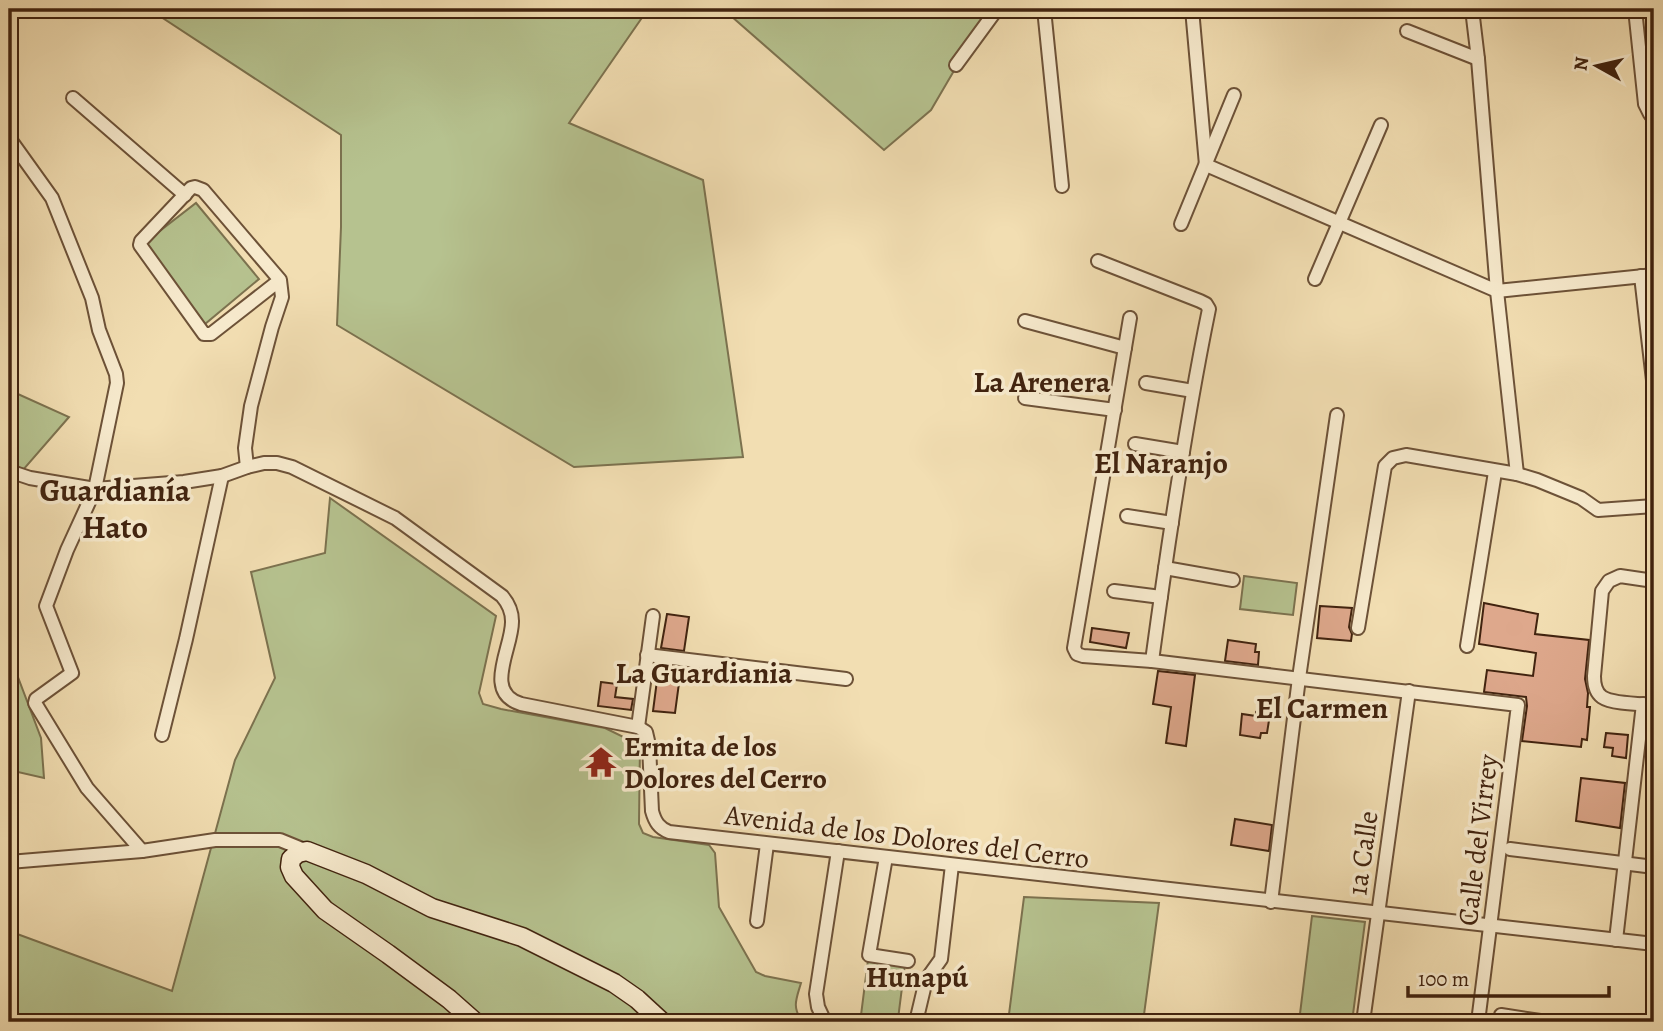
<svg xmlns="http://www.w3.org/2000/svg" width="1663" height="1031" viewBox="0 0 1663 1031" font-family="Alegreya,serif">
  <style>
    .green { fill: #b6c28f; stroke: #7c724f; stroke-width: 2 }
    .building { fill: #dea88c; stroke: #41230f; stroke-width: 2 }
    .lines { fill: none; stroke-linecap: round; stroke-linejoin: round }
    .street-casing { stroke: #6d5238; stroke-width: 16 }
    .secondary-casing { stroke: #41230f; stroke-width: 21 }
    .street { stroke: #f7eacd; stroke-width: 12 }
    .secondary { stroke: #f7eacd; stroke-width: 18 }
    .labels { text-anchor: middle; stroke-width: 7; stroke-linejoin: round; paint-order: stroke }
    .poi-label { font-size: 28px; font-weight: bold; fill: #41230f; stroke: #f7eacd; text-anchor: start }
    .street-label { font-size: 28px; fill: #41230f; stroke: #f7eacd }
    .neighbourhood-label { font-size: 30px; font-weight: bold; fill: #41230f; stroke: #f7eacd }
    .quarter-label { font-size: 32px; font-weight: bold; fill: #41230f; stroke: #f7eacd }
  </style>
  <rect width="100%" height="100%" fill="#f2deb2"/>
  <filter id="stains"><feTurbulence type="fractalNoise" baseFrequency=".00286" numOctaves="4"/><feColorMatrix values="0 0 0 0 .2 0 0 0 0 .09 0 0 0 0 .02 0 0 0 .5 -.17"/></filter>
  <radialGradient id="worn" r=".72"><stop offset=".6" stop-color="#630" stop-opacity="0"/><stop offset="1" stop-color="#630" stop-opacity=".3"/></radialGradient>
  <!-- green -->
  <g class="green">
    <polygon points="149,9 648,9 569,123 703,180 743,457 574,467 337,325 341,227 341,135"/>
    <polygon points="723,9 997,9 969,45 931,110 884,150"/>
    <polygon points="196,203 259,279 205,324 143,244"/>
    <polygon points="9,390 69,417 23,470 9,460"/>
    <path d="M330,498l166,118 -17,77 4,11 18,5 104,19 35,17 -1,79 4,9 10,4 56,8 6,8 4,54 37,65 9,4 36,7c-5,17 -9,23 1,39h-793v-91l163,60 63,-231 40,-82 -24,-106 74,-19z"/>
    <polygon points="1244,576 1297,583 1293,615 1240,609"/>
    <polygon points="9,662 16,672 41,738 44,778 9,770"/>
    <polygon points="1024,897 1159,903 1143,1022 1008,1022"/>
    <polygon points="1312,916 1365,922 1352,1022 1299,1022"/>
    <polygon points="868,960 905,964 898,1019 861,1015"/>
  </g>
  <!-- building -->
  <g class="building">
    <polygon points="1484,603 1538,614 1535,634 1589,640 1585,679 1588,693 1587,707 1590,707 1587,740 1582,739 1581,747 1522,741 1527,706 1526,697 1484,692 1487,670 1533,676 1536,653 1479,644"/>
    <polygon points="1320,606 1352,608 1349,627 1352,634 1351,641 1317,638"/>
    <polygon points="667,614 689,617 684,651 661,648"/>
    <polygon points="1092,628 1129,633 1126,648 1090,642"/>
    <polygon points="1228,640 1256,644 1255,652 1259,652 1258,665 1225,661"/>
    <polygon points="659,665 681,668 675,713 653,711"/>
    <polygon points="1158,671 1195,675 1186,746 1166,743 1171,707 1153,704"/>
    <polygon points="601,682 617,684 615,697 633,699 631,710 598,706"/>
    <polygon points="1256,712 1270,714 1267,733 1261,733 1260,738 1240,735 1242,714 1256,716"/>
    <polygon points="1606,733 1628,735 1626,758 1612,756 1613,748 1604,747"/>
    <polygon points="1581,778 1625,783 1620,828 1576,821"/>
    <polygon points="1235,819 1272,825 1269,851 1231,845"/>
  </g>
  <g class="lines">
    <defs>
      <g id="street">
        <polyline points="1044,9 1062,186"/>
        <polyline points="1192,9 1206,165 1497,291 1654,275"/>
        <polyline points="1472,9 1478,59 1497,291 1517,474"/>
        <polyline points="1635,9 1645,104 1650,114 1654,118"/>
        <polyline points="1407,31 1478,59"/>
        <polyline points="956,65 997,9"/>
        <polyline points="73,98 185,195"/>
        <polyline points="9,138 52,198 92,298 99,330 116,374 117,383 95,489 67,550 46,606 72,673 36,699 35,703 87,788 142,851"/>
        <polyline points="1181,224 1234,95"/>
        <path d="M1098,261l102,40 6,3 3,5c-24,117 -41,234 -57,352"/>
        <polyline points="1641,276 1654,389"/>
        <polyline points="1315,279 1381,125"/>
        <polyline points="1130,318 1074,648 1077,654 1083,656 1152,661 1518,705 1478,1022"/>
        <polyline points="1025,321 1125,348"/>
        <polyline points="1146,383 1193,391"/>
        <polyline points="1025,398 1115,410"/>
        <polyline points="1135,444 1183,452"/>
        <polyline points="247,467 245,448 251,406 272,327 282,297 280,280 203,190 195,187 191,188 141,241 140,245 204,334 211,334 280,280"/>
        <path d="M9,471l21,7 65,11 89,-7 38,-6 25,-9 17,-4h13l15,4 103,51 107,78c6,7 10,15 10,25 1,26 -30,71 9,83l117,23 8,5 3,13 3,66c3,11 7,17 17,21l985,112"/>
        <polyline points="1127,516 1172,523"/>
        <polyline points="1165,568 1233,580"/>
        <path d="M1654,581l-34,-5 -11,5 -7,10 -8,85c0,8 1,16 8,21 10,7 40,7 52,8"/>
        <polyline points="1114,591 1161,597"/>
        <polyline points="1358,628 1385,466 1393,458 1406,455 1517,474 1537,480 1581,498 1598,510 1654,506"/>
        <polyline points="1467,646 1495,472"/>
        <polyline points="647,655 846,679"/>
        <polyline points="638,727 653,616"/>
        <polyline points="162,735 186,639 222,476"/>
        <polyline points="1510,849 1654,867"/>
        <polyline points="886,857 869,955 908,961"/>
        <polyline points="9,862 142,851 215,840 280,840 307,851"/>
        <polyline points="1271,902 1299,678 1337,415"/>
        <polyline points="757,921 767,844"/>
        <polyline points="1616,940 1643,704"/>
        <polyline points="1501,1015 1547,1022"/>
        <polyline points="825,1022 818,1007 816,994 838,851"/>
        <polyline points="916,1022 926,980 941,959 952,865"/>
        <polyline points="1363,1022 1409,691"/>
      </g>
      <polyline id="secondary" points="475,1022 449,999 388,954 325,910 294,876 290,867 291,859 298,853 307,851 366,874 432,908 522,937 614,983 637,999 662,1022"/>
    </defs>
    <!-- street casing -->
    <use href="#street" class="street-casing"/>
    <!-- secondary casing -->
    <use href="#secondary" class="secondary-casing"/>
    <!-- street -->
    <use href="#street" class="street"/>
    <!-- secondary -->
    <use href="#secondary" class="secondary"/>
  </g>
  <!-- icons -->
  <defs>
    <symbol id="temple-bare" viewBox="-9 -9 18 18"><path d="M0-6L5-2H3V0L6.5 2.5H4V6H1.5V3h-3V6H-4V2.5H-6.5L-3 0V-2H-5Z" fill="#8f2418" stroke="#f7eacd" stroke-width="2.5" paint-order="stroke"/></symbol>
  </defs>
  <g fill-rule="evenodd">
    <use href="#temple-bare" x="579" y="740" width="44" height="44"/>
  </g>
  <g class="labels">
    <!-- poi labels -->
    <g class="poi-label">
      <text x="624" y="756">Ermita de los<tspan x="624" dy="32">Dolores del Cerro</tspan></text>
    </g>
    <!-- street labels -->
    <g class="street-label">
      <text transform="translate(907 836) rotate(7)" y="10">Avenida de los Dolores del Cerro</text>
      <text transform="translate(1477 840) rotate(-83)" y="10">Calle del Virrey</text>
      <text transform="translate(1362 853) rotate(-82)" y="10">1a Calle</text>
    </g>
    <!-- neighbourhood labels -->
    <g class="neighbourhood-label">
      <text x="1042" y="392">La Arenera</text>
      <text x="1161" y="473">El Naranjo</text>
      <text x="704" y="683">La Guardiania</text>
      <text x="1322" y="718">El Carmen</text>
      <text x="917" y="987">Hunapú</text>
    </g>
    <!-- quarter labels -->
    <g class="quarter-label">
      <text x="115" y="501">Guardianía<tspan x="115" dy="37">Hato</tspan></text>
    </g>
  </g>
  <!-- margin -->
  <rect width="1663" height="1031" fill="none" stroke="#f2deb2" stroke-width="35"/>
  <rect x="10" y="10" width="1642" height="1010" fill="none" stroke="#41230f" stroke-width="3.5"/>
  <rect x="18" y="18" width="1628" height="996" fill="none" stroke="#41230f" stroke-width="2"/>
  <!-- north arrow -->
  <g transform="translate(1597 66) rotate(278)" stroke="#f7eacd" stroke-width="5" paint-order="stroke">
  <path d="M0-5L12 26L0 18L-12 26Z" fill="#41230f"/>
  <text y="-10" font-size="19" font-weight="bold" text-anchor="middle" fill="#41230f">N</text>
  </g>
  <!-- scale -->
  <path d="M1408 986v10h201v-10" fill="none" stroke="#41230f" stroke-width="3.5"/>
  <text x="1418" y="986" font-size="21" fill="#41230f" stroke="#f7eacd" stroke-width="5" paint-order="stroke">100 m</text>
  <rect width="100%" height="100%" filter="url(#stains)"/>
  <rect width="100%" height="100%" fill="url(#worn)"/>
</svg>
